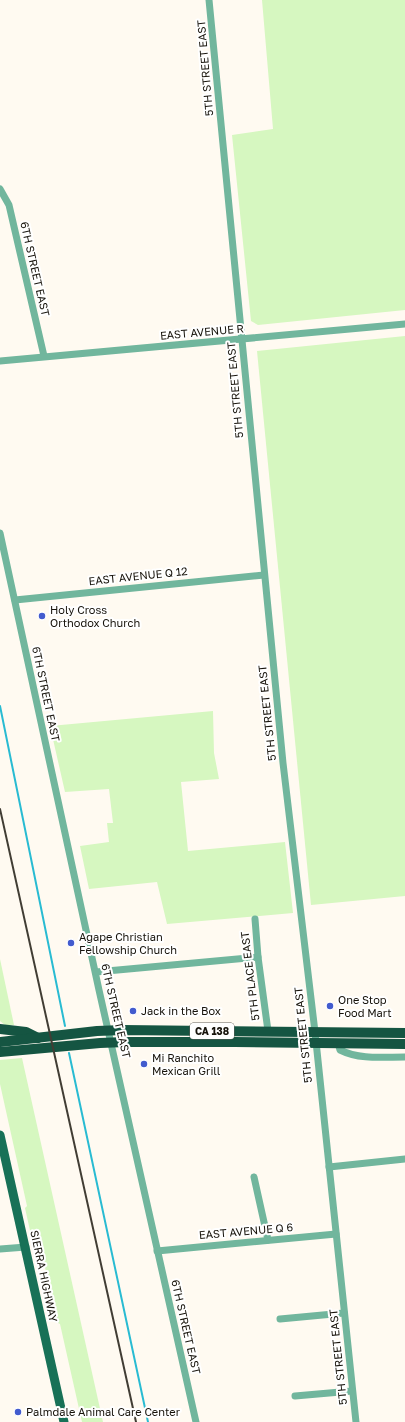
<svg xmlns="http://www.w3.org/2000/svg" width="405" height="1422" viewBox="0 0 405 1422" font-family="'Golos Text',sans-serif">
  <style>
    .green { fill: #d6f7c0 }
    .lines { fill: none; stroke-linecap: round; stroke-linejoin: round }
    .stream { stroke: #29bbd2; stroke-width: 2 }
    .minor { stroke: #71b69d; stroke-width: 7 }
    .major { stroke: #187157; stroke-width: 9 }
    .highway { stroke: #155542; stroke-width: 10 }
    .rail { stroke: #413d34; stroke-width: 2 }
    .poi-dot { fill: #425bce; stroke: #fff; stroke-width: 1.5 }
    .labels { text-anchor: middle; stroke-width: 4; stroke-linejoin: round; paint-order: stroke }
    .shield { fill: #fff; stroke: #5d5a54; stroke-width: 1 }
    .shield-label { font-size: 10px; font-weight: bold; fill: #17130b }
    .street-label { font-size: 11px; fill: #17130b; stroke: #fff }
    .poi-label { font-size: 11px; fill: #17130b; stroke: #fff; text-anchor: start }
  </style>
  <rect width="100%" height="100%" fill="#fffaf1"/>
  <!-- green -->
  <g class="green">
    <polygon points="262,0 405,0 405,310 258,325 251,321 232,135 273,129"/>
    <polygon points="405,336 405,896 311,905 257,351"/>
    <polygon points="213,711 214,753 219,779 181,782 188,851 285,842 293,913 167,924 157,882 89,889 80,846 109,842 107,823 113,823 109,789 65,792 50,726"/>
    <polygon points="0,959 14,1025 5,1025 0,1021"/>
    <polygon points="22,1058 103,1422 82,1422 60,1324 58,1323 39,1242 31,1235 25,1208 27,1206 0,1084 0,1060"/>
  </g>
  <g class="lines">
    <!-- stream -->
    <g class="stream">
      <polyline points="0,706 65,1026"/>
      <polyline points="69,1053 148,1422"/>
    </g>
    <!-- minor -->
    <g class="minor">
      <polyline points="209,0 283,763 315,1032 356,1422"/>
      <polyline points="0,189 9,205 44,356"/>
      <polyline points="0,361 405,324"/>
      <polyline points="0,533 99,990 196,1422"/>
      <polyline points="15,600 264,575"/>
      <polyline points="255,919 258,957 268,1031"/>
      <polyline points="96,972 258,957"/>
      <path d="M338,1043l2,7c20,10 43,7 65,7"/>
      <polyline points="329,1167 405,1159"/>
      <polyline points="254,1177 268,1240"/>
      <polyline points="0,1249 26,1247"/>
      <polyline points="157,1251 336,1234"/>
      <polyline points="280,1319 344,1313"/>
      <polyline points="295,1396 352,1391"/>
    </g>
    <!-- major -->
    <polyline class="major" points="0,1135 64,1422"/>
    <!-- highway -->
    <g class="highway">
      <polyline points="0,1029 26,1032 38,1038"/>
      <polyline points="0,1042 97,1031 123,1030 405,1033"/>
      <polyline points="0,1052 100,1043 125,1042 235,1042 405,1044"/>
    </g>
    <!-- rail -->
    <polyline class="rail" points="0,809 136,1422"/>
  </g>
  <!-- markers -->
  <g class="poi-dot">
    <circle cx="42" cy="616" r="4"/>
    <circle cx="71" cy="943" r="4"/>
    <circle cx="330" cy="1006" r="4"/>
    <circle cx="133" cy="1011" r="4"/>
    <circle cx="144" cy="1064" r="4"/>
    <circle cx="18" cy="1412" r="4"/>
  </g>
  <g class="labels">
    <!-- shield labels -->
    <rect class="shield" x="190" y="1023" width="44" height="16" rx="3"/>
    <g class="shield-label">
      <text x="212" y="1035">CA 138</text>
    </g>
    <!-- street labels -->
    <g class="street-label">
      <text transform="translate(205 68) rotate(-95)" y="4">5TH STREET EAST</text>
      <text transform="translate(35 269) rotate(77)" y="4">6TH STREET EAST</text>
      <text transform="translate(202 332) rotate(-5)" y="4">EAST AVENUE R</text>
      <text transform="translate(235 390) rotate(-95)" y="4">5TH STREET EAST</text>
      <text transform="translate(138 576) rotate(-6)" y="4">EAST AVENUE Q 12</text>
      <text transform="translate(46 694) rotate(78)" y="4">6TH STREET EAST</text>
      <text transform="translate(267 713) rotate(-96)" y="4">5TH STREET EAST</text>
      <text transform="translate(250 976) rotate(-97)" y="4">5TH PLACE EAST</text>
      <text transform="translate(116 1011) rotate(77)" y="4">6TH STREET EAST</text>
      <text transform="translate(303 1035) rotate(-96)" y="4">5TH STREET EAST</text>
      <text transform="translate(246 1231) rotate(-5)" y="4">EAST AVENUE Q 6</text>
      <text transform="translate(44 1276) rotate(78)" y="4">SIERRA HIGHWAY</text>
      <text transform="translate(186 1327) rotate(77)" y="4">6TH STREET EAST</text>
      <text transform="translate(338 1357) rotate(-96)" y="4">5TH STREET EAST</text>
    </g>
    <!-- poi labels -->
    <g class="poi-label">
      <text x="50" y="614">Holy Cross<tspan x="50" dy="13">Orthodox Church</tspan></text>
      <text x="79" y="941">Agape Christian<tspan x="79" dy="13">Fellowship Church</tspan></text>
      <text x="338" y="1004">One Stop<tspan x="338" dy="13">Food Mart</tspan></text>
      <text x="141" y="1015">Jack in the Box</text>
      <text x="152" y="1062">Mi Ranchito<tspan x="152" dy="13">Mexican Grill</tspan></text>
      <text x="26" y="1416">Palmdale Animal Care Center</text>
    </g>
  </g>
</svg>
